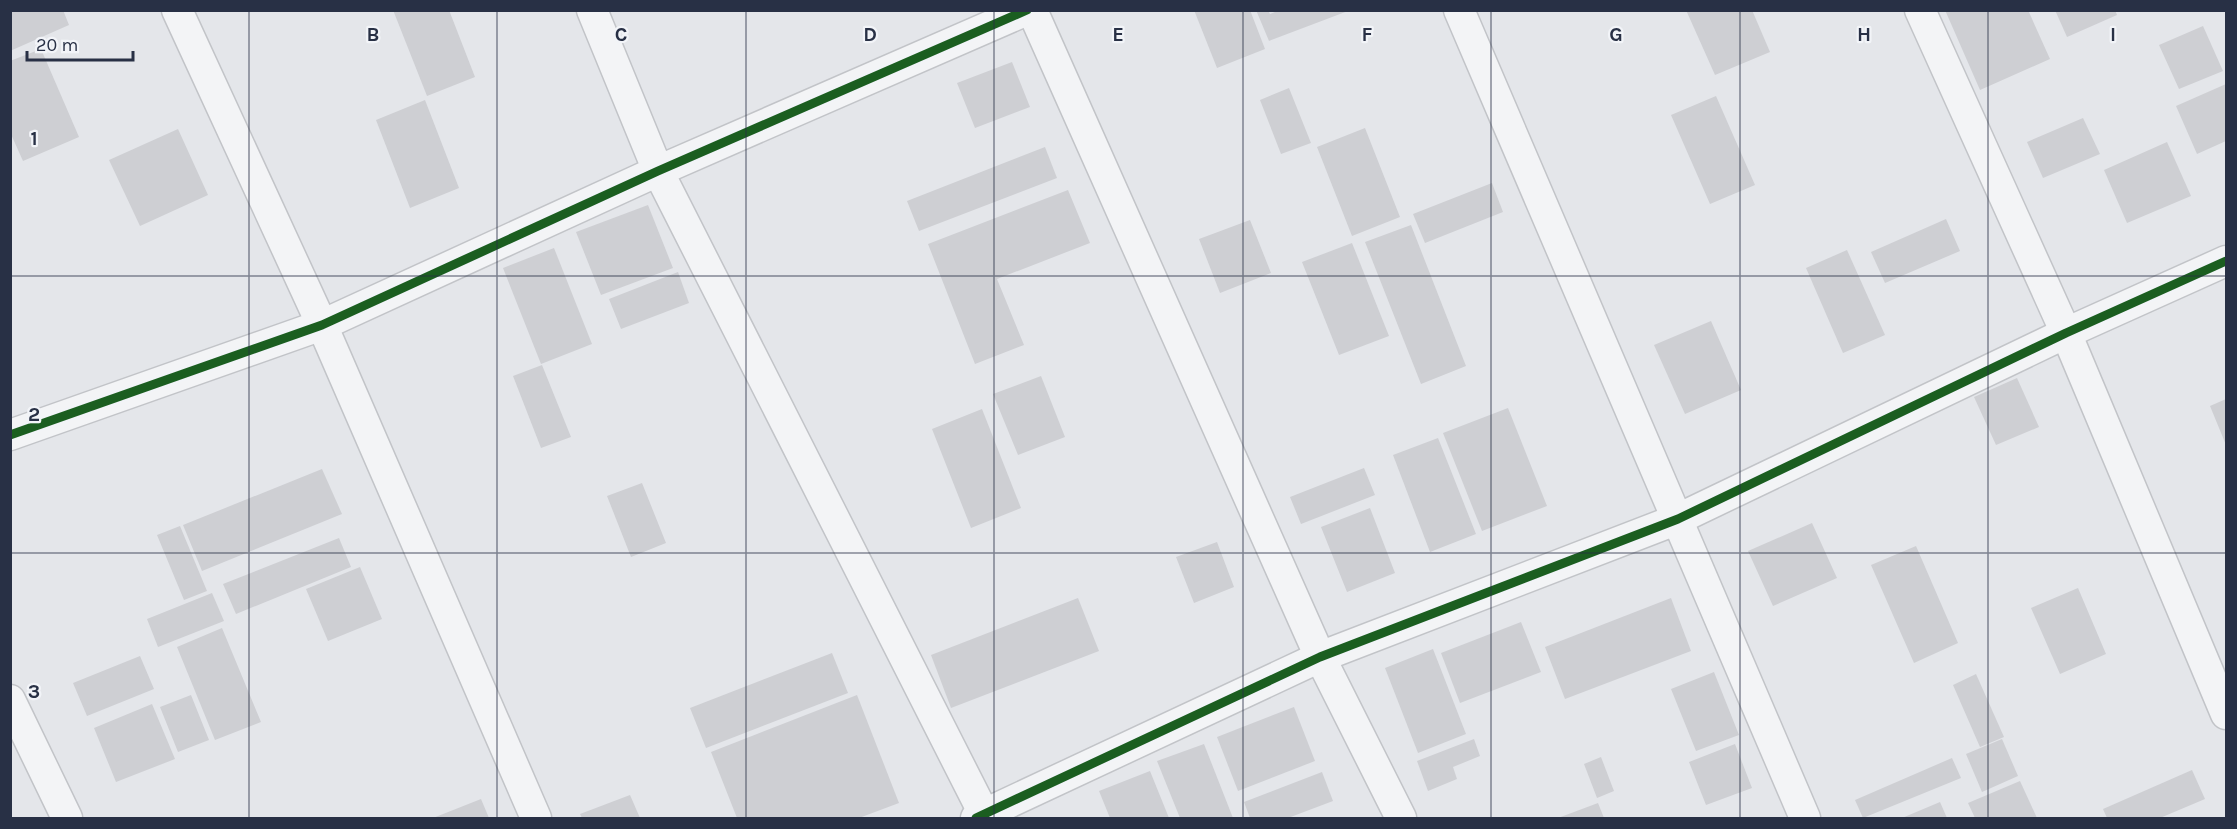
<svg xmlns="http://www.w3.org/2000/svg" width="2237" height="829" viewBox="0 0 2237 829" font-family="Karla,sans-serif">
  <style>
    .building { fill: #cecfd3 }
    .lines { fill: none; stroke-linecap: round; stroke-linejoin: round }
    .street-casing { stroke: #c2c4c8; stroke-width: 33 }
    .street { stroke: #f3f4f6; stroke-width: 30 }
    .cycleway-casing { stroke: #f2f4f8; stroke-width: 13 }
    .cycleway { stroke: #1b5e20; stroke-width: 9 }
    .grid { fill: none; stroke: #283045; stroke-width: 1.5; stroke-opacity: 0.55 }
    .grid-label { font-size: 20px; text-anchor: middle; font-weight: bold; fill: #283045; stroke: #f2f4f8; stroke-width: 4.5; stroke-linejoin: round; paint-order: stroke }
  </style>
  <rect width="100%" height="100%" fill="#e4e6ea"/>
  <!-- building -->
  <g class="building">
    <polygon points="10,10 63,10 69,25 10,51"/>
    <polygon points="393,10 449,10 475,77 427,96"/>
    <polygon points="1194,10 1250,10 1265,49 1217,68"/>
    <polygon points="1256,10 1268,10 1270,14 1280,10 1348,11 1269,41"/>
    <polygon points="1686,10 1752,10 1770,52 1715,75"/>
    <polygon points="1945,10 2028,10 2050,59 1980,90"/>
    <polygon points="2055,10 2115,10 2117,15 2067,37"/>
    <polygon points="2203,26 2223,71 2179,89 2159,45"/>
    <polygon points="41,49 79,137 23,161 10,132 10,61"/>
    <polygon points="1012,62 1030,107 975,128 957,83"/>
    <polygon points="2226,84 2226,141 2197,154 2176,106"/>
    <polygon points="1289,88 1311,143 1281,154 1260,100"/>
    <polygon points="1716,96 1755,185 1710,204 1671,115"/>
    <polygon points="425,100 459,188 410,208 376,120"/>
    <polygon points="2083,118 2100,154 2043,178 2027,142"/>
    <polygon points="1365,128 1400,217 1352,236 1317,147"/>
    <polygon points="178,129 208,195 140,226 109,160"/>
    <polygon points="2167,142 2191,196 2127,223 2104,170"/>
    <polygon points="1045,147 1057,178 919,231 907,201"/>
    <polygon points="1492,183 1503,212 1425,243 1413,214"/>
    <polygon points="1068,190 1090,243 997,279 1024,345 975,364 928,244"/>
    <polygon points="648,205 673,268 601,295 576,232"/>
    <polygon points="1946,219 1960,251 1885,283 1871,252"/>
    <polygon points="1250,220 1271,273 1220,293 1199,239"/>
    <polygon points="1411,225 1466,366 1421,384 1365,242"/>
    <polygon points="1352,243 1389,336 1339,355 1302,262"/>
    <polygon points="554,248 592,344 541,364 503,268"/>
    <polygon points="1847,250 1885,335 1843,353 1806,268"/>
    <polygon points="678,272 689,303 621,329 609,299"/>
    <polygon points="1711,321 1741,390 1685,414 1654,345"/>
    <polygon points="542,365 571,437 541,448 513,376"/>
    <polygon points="1041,376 1065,437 1018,455 993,394"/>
    <polygon points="2017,378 2039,427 1996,445 1974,397"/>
    <polygon points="2226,399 2226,445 2210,406"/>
    <polygon points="1508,408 1547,506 1482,531 1443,433"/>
    <polygon points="982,409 1021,508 971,528 932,429"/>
    <polygon points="1438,438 1476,534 1430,552 1393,455"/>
    <polygon points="1364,468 1375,495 1301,524 1290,497"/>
    <polygon points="322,469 342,514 202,571 183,525"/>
    <polygon points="642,483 666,543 631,557 607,496"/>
    <polygon points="1370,508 1395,573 1347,592 1321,527"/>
    <polygon points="1812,523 1837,578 1773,606 1748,551"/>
    <polygon points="180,526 207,591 184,600 157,535"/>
    <polygon points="339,538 351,567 236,614 223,584"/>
    <polygon points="1217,542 1234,587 1194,603 1176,557"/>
    <polygon points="1916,546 1958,643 1914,663 1871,565"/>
    <polygon points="360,567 382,619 328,641 306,589"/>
    <polygon points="2078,588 2106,654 2060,674 2031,608"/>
    <polygon points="212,593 224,621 158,647 147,619"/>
    <polygon points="1078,598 1099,651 951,708 931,655"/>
    <polygon points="1671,598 1691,651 1565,699 1545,647"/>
    <polygon points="1521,622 1541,672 1460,703 1441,653"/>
    <polygon points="222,628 261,722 215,740 177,647"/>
    <polygon points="1433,649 1466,734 1418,753 1385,668"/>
    <polygon points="832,653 848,693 706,748 690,708"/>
    <polygon points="140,656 154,689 87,716 73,683"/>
    <polygon points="1714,672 1739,735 1696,751 1671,689"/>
    <polygon points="1976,674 2004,737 1980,747 1953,685"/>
    <polygon points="191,695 209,740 178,752 160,707"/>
    <polygon points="857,695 899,803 859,818 737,818 711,752"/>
    <polygon points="152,704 175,759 116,782 94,728"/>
    <polygon points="1294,707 1315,761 1238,791 1217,737"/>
    <polygon points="1474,739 1480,756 1453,767 1457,779 1428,791 1417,761"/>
    <polygon points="2002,739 2018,776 1982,792 1966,754"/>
    <polygon points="1204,744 1233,818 1180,818 1157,761"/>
    <polygon points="1735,744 1752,788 1706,805 1689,762"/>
    <polygon points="1601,757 1614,791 1597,798 1584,764"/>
    <polygon points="1952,758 1961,778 1863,818 1855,800"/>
    <polygon points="2192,770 2205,799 2160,818 2107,818 2103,809"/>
    <polygon points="1150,771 1169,818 1110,818 1099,791"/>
    <polygon points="1322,772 1333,801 1288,818 1250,818 1244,802"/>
    <polygon points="2020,781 2037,818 1975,818 1968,803"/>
    <polygon points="630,795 640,818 582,818 580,814"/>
    <polygon points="481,799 489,818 433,818"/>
    <polygon points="1940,802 1947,818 1902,818"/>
    <polygon points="1598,803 1604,818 1558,818"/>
  </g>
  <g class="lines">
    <defs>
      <g id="street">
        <polyline points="177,10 322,325 536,818"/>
        <polyline points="592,10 658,171 986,818"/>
        <polyline points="1032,10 1320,657 1401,818"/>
        <polyline points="1459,10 1805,818"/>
        <polyline points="1920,10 2066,333 2226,714"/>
        <polyline points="10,435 322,325 658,171 1027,10"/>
        <polyline points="10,700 67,818"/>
        <polyline points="976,818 1320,657 1678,519 2066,333 2226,261"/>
      </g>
    </defs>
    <!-- street casing -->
    <use href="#street" class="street-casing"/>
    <!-- street -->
    <use href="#street" class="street"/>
    <defs>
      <g id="cycleway">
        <polyline points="10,435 322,325 658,171 1027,10"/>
        <polyline points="976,818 1320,657 1678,519 2066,333 2226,261"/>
      </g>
    </defs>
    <!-- cycleway casing -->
    <use href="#cycleway" class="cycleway-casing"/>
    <!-- cycleway -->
    <use href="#cycleway" class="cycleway"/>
  </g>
  <!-- grid -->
  <path class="grid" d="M249,10v808M497,10v808M746,10v808M994,10v808M1243,10v808M1491,10v808M1740,10v808M1988,10v808M10,276h2216M10,553h2216"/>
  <g class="grid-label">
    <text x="373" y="41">B</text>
    <text x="621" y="41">C</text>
    <text x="870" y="41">D</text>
    <text x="1118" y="41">E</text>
    <text x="1367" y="41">F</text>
    <text x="1616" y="41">G</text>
    <text x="1864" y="41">H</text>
    <text x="2113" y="41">I</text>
    <text x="34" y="145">1</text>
    <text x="34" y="421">2</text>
    <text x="34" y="698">3</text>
  </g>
  <!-- border -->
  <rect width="2237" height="829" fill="none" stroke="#283045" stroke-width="24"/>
  <!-- scale -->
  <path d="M27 51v9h106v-9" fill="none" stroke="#283045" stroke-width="3"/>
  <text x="36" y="51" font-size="18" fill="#283045" stroke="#f2f4f8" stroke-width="4.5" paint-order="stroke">20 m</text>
</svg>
